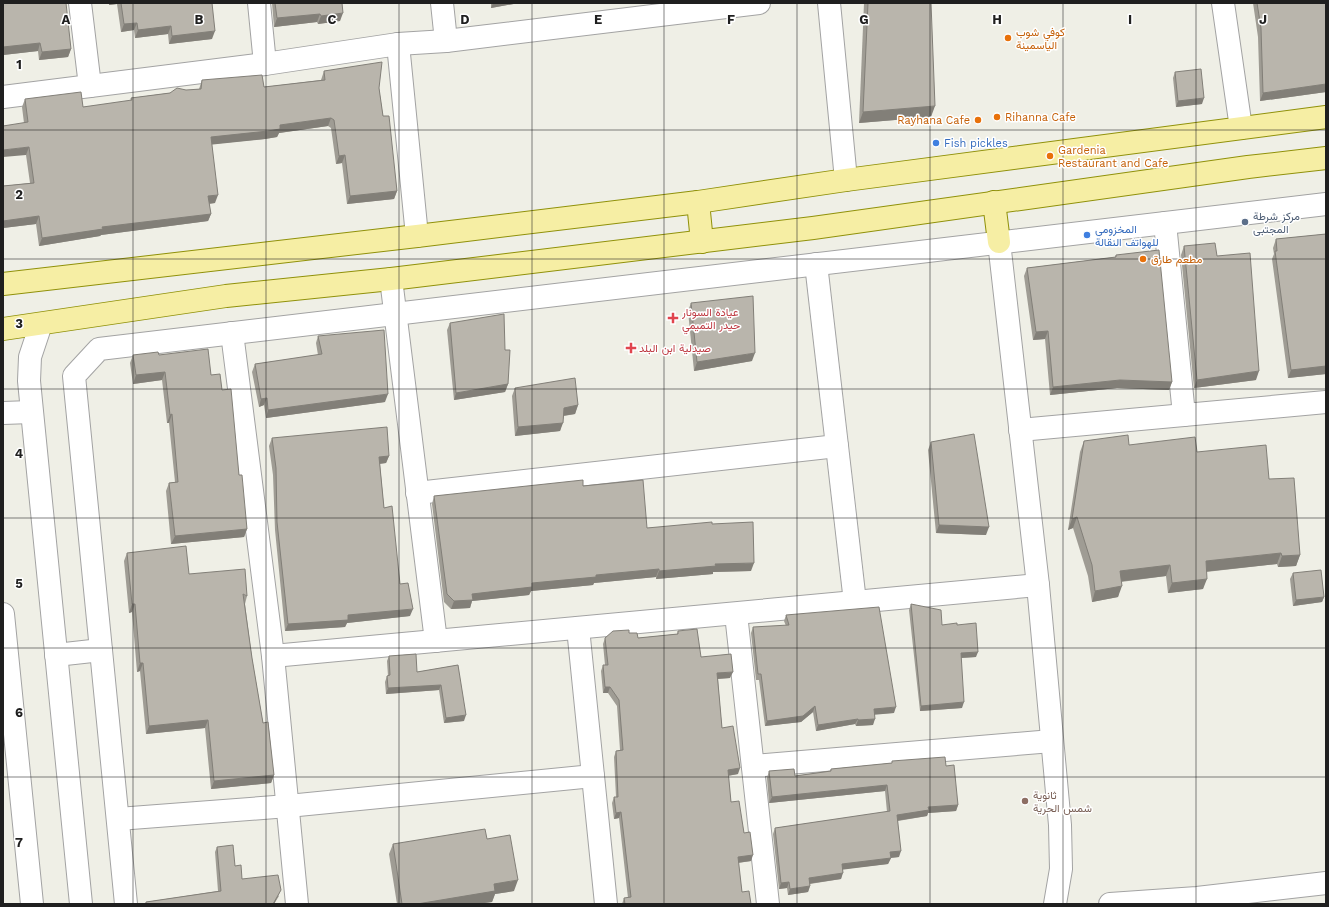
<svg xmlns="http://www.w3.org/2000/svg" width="1329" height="907" viewBox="0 0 1329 907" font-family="'Work Sans',Vazirmatn,sans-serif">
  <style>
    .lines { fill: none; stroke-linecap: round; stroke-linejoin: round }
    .minor-casing { stroke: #a3a3a3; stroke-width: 24 }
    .major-casing { stroke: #90910a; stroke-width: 24 }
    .minor { stroke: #fff; stroke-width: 22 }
    .major { stroke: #f6eea4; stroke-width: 22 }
    .wall { fill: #9f9c94 }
    .shaded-wall { fill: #827f78 }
    .building { fill: #b9b5ac; stroke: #827f78 }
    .grid { fill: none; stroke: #1f1f1f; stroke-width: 1; stroke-opacity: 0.55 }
    .food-dot { fill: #e8710a; stroke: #fff; stroke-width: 1.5 }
    .shop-dot { fill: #3f7fe0; stroke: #fff; stroke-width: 1.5 }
    .service-dot { fill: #5c6f8a; stroke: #fff; stroke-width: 1.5 }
    .health-dot { fill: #e0444e; stroke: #fff; stroke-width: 1.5 }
    .education-dot { fill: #8d6e63; stroke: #fff; stroke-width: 1.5 }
    .labels { text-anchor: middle; stroke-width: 3; stroke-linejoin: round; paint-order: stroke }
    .food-label { font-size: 11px; fill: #c56008; stroke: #fff; text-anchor: start }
    .shop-label { font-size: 11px; fill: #366cbe; stroke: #fff; text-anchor: start }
    .service-label { font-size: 11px; fill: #4e5e75; stroke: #fff; text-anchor: start }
    .health-label { font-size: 11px; fill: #be3a42; stroke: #fff; text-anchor: start }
    .education-label { font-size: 11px; fill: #785e54; stroke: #fff; text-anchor: start }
    .grid-label { font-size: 13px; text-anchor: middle; font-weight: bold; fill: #1f1f1f; stroke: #fff; stroke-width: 3; stroke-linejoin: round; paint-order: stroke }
  </style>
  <rect width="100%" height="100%" fill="#efefe6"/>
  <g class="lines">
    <defs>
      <g id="minor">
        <polyline points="80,3 90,86"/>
        <polyline points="259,3 265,64"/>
        <polyline points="442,3 446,41"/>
        <polyline points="829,3 846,180"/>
        <polyline points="1223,3 1241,128"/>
        <polyline points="398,44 417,236"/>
        <polyline points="3,97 265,64 398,44 446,41 759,3"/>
        <polyline points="1165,223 1184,415"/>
        <polyline points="999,242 1038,585 1060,825 1061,869 1055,904"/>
        <polyline points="816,264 855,602"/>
        <polyline points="391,279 436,641"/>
        <polyline points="41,324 30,357 29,381 81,904"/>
        <polyline points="232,333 273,656 297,904"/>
        <polyline points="3,413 31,412"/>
        <polyline points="1020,430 1326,402"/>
        <polyline points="417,493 837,446"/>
        <polyline points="3,614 32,904"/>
        <polyline points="736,614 768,904"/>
        <polyline points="578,628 606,904"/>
        <polyline points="56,655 101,650"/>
        <polyline points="273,656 1038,585"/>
        <polyline points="753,766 1052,741"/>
        <polyline points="118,819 288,806 593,776"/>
        <polyline points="126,904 74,376 99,349 1326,204"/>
        <polyline points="1110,904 1197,898 1326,883"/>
      </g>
      <g id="major">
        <polyline points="698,202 702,242"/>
        <polyline points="994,202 999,242"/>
        <polyline points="3,284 417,236 698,202 846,180 1326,117"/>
        <polyline points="3,329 226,296 391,279 813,228 1248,167 1326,158"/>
      </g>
    </defs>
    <!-- minor casing -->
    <use href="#minor" class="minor-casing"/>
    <!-- major casing -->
    <use href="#major" class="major-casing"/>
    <!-- minor -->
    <use href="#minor" class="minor"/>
    <!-- major -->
    <use href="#major" class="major"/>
  </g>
  <!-- wall -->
  <g class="wall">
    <polygon points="3,3 71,49 68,57 39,60 38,51 3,55"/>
    <polygon points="109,3 212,3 212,39 169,44 168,34 135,38 134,30 121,32 117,4 109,5"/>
    <polygon points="272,3 342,3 340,21 318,24 317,22 274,27"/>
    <polygon points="491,3 519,3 491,8"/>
    <polygon points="864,3 931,3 931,117 859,123"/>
    <polygon points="1253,3 1326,3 1326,92 1260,101 1258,37"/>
    <polygon points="324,71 379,88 383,116 397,191 394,199 347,204 342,163 336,164 331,128 328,126 279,133 277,137 265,139 212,144 215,203 209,204 211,214 208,221 101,235 100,236 39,246 36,224 3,228 3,186 30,183 26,155 24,123 22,107 25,99 83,107 130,101 131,98 199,89 202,80 264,87 321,80"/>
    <polygon points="1175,72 1202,104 1176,107 1173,78"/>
    <polygon points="1326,234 1326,374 1288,378 1272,259 1274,254 1273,248 1276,239"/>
    <polygon points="1184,246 1217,256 1256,380 1194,388 1181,255"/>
    <polygon points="1116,255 1172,382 1169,390 1117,388 1050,395 1045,339 1033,340 1024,276 1027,268 1115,257"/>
    <polygon points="691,303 752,361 694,371 688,311"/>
    <polygon points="450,323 505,350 508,384 505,392 454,400 447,330"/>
    <polygon points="318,336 385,402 266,418 264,405 259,407 252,372 255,364 318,355 316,343"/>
    <polygon points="133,355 159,355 211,375 222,390 239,475 247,529 244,537 171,544 166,491 169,483 175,482 169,423 167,423 162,380 133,384 130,363"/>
    <polygon points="515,388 578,405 575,414 564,416 560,431 515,436 512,396"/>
    <polygon points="272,438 389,456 386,463 380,464 384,508 400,584 410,616 347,623 345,627 285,631 275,530 273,475 269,446"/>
    <polygon points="1084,441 1129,445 1197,452 1269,479 1300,555 1296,566 1278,567 1277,564 1206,572 1203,589 1168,593 1166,576 1121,582 1118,597 1092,602 1088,576 1073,528 1068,530 1080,452"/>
    <polygon points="931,442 986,535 936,533 928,450"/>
    <polygon points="583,486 647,528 712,524 751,571 713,572 713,574 656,579 656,577 594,583 593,585 531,591 529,595 472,601 470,608 451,609 444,602 432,504 434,496"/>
    <polygon points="127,553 189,574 247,596 245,604 252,658 263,723 274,775 271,783 211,789 205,728 146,734 140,671 137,672 132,612 129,613 124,561"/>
    <polygon points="1293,573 1324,597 1322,602 1293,606 1290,579"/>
    <polygon points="911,604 942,625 957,625 976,657 961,658 962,708 920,711 909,610"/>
    <polygon points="786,615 894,713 874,714 873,725 856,726 855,724 816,731 813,712 801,722 765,726 759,680 756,680 751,633 753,627 786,626 784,621"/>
    <polygon points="678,631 701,657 730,678 718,679 719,694 722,728 738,774 728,776 731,802 744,833 751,861 738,863 742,892 751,904 622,904 624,898 628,898 619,818 614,819 612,803 614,797 616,797 614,757 616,751 620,750 617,706 608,693 603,693 601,671 603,665 605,665 603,644 605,638 629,633 638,638 677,634"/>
    <polygon points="389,656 417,672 458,665 464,721 444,723 439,690 386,694 385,682 387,676 388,676 387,661"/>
    <polygon points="892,761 946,766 958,805 956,811 928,813 927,816 898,821 899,857 891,858 888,864 843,869 841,879 810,884 810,886 808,892 788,895 787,888 779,889 773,834 775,828 887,812 885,791 769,803 767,778 769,771 795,776 830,771 831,769 892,763"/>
    <polygon points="487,839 514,891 495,894 492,902 477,904 397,904 389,854 393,844"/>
    <polygon points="217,847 235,866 242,879 279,896 274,904 145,904 146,902 218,891 215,852"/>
  </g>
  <!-- shaded-wall -->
  <g class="shaded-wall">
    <polygon points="110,3 118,3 117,4 109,5"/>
    <polygon points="493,3 519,3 491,8"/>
    <polygon points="343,13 340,21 318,24 321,16"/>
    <polygon points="320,14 317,22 274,27 277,18"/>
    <polygon points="137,23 134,30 121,32 124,24"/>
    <polygon points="171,26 168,34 135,38 138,30"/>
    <polygon points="215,31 212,39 169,44 172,36"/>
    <polygon points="40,43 38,51 3,55 3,47"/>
    <polygon points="71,49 68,57 39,60 42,52"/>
    <polygon points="1326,84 1326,92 1260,101 1263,93"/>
    <polygon points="1204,98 1202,104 1176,107 1178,101"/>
    <polygon points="935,106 931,117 859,123 863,112"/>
    <polygon points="331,118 328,126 279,133 277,137 265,139 208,145 211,137 280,125"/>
    <polygon points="29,147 26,155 3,157 3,150"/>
    <polygon points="345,155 342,163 336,164 339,156"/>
    <polygon points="397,191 394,199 347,204 350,196"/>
    <polygon points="218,195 215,203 205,204 208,196"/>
    <polygon points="211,214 208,221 101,235 100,236 39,246 42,238 102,227"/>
    <polygon points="39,216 36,224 3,228 3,221"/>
    <polygon points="1048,331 1045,339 1033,340 1036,332"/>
    <polygon points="755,353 752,361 694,371 697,362"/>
    <polygon points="1326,366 1326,374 1288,378 1291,370"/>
    <polygon points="1259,371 1256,380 1194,388 1197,380"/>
    <polygon points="165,372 162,380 133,384 136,375"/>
    <polygon points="1120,380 1172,382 1169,390 1117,388 1050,395 1053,387"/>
    <polygon points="508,384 505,392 454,400 456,393"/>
    <polygon points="388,394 385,402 266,418 268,410"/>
    <polygon points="267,398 264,405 259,407 261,399"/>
    <polygon points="578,405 575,414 561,416 564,408"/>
    <polygon points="172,414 169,423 167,423 170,415"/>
    <polygon points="563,423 560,431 515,436 518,427"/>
    <polygon points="389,456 386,463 376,464 379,457"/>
    <polygon points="1077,517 1073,528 1068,530 1072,519"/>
    <polygon points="939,525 989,527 986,535 936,533"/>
    <polygon points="247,529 244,537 171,544 175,536"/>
    <polygon points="1281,553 1277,564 1202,572 1206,561"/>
    <polygon points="1300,555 1296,566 1278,567 1282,556"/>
    <polygon points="754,563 751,571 713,572 713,574 656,579 659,571 715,564"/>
    <polygon points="1170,565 1166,576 1116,582 1120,571"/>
    <polygon points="659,569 656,577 594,583 593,585 531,591 529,595 472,601 470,608 451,609 454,601 472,594 532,583 596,575"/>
    <polygon points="1207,579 1203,589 1168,593 1172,583"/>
    <polygon points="1122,586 1118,597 1092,602 1095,591"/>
    <polygon points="1324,597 1322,602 1293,606 1296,600"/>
    <polygon points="132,604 135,604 132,612 129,613"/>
    <polygon points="413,609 410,616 347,623 345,627 285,631 288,624 348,615"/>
    <polygon points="978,652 976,657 959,658 961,653"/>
    <polygon points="140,663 143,663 140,671 137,672"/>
    <polygon points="733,672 730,678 715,679 717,673"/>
    <polygon points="441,685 439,690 386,694 388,688"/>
    <polygon points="605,687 610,687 608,693 603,693"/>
    <polygon points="964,702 962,708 920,711 921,706"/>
    <polygon points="815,706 813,712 801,722 765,726 767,721"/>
    <polygon points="896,707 894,713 872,715 874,709"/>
    <polygon points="466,715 464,721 444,723 446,718"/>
    <polygon points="858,719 855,724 816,731 818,725"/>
    <polygon points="875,719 873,725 856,726 858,720"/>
    <polygon points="208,720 205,728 146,734 149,726"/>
    <polygon points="740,768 738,774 726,776 728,770"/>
    <polygon points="274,775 271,783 211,789 214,781"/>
    <polygon points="887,785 885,791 769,803 772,797"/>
    <polygon points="958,805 956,811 928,813 927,816 895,821 897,815 928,807"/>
    <polygon points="621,812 619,818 614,819 616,813"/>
    <polygon points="901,851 899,857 888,858 890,852"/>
    <polygon points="753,855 751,861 736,863 738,857"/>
    <polygon points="891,858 888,864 840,870 842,864"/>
    <polygon points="843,873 841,879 807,884 809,878"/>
    <polygon points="518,880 514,891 495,894 492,902 477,904 417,904 494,884"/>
    <polygon points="789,882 787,888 779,889 781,883"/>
    <polygon points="810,886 808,892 788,895 790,889"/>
    <polygon points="281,890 274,904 273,904"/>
  </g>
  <!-- building -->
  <g class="building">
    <polygon points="3,3 66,3 71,49 42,52 40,43 3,47"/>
    <polygon points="121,3 212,3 215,31 172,36 171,26 138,30 137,23 124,24"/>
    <polygon points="275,3 342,3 343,13 321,16 320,14 277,18"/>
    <polygon points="868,3 931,3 935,106 863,112"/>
    <polygon points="1257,3 1326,3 1326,84 1263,93 1261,28"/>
    <polygon points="382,62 379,88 383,116 389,116 397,191 350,196 345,155 339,156 334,120 331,118 280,125 280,129 268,131 211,137 218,195 208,196 211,214 102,227 103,229 42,238 39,216 3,221 3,186 34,183 29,147 3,150 3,126 28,122 25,99 81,92 83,107 132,100 131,98 170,93 177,88 186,90 201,89 202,80 262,75 264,87 325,80 324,71"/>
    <polygon points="1201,69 1204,98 1178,101 1175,72"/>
    <polygon points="1326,234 1326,366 1291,370 1275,251 1277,251 1276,239"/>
    <polygon points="1215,243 1217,256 1250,253 1259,371 1197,380 1184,246"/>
    <polygon points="1159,250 1172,382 1120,380 1053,387 1048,331 1036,332 1027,268 1116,257 1116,255"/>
    <polygon points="753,296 755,353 697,362 691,303"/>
    <polygon points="504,314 505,350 510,350 508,384 456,393 450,323"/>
    <polygon points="384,330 388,394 268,410 267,398 261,399 255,364 322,354 318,336"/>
    <polygon points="208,349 211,375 220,374 222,390 231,389 239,475 242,475 247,529 175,536 169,483 178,482 172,414 170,415 165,372 136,375 133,355 158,352 159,355"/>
    <polygon points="575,378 578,405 564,408 563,423 518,427 515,388"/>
    <polygon points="387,427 389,456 379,457 384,508 392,506 400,584 408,583 413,609 348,615 348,620 288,624 277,522 276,468 272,438"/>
    <polygon points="974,434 989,527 939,525 931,442"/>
    <polygon points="1128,435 1129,445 1195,437 1197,452 1266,445 1269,479 1294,478 1300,555 1282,556 1281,553 1206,561 1207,579 1172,583 1170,565 1120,571 1122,586 1095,591 1092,565 1077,517 1072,519 1084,441"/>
    <polygon points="583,480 583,486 643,480 647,528 712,522 712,524 753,522 754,563 715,564 716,566 659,571 659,569 596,575 596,577 532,583 532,587 472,594 473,600 454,601 447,594 434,496"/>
    <polygon points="186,546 189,574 245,569 247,596 243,594 252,658 263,723 268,722 274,775 214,781 208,720 149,726 143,663 140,663 135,604 132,604 127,553"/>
    <polygon points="1321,570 1324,597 1296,600 1293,573"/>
    <polygon points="911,604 941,610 942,625 957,623 957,625 976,623 978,652 961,653 964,702 921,706"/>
    <polygon points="879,607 896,707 874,709 875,719 858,720 858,719 818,725 815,706 803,716 767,721 761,674 758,674 753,627 789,625 786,615"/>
    <polygon points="697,629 701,657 731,654 733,672 717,673 719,694 722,728 733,726 740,768 728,770 731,802 739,801 744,833 750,832 753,855 738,857 742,892 749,891 751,904 625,904 624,898 631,897 621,812 616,813 614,797 618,797 616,751 623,750 619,700 610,687 605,687 603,665 608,665 605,638 613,631 629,630 629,633 637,633 638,638 678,634 678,631"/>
    <polygon points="416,654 417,672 458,665 466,715 446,718 441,685 388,688 387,676 390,675 389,656"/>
    <polygon points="945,757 946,766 954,765 958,805 928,807 929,810 897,815 901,851 890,852 891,858 842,864 843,873 809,878 810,886 790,889 789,882 781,883 775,828 890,811 887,785 772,797 769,771 794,769 795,776 831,771 831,769 892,763 892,761"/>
    <polygon points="485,829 487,839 510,835 518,880 494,884 495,891 417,904 402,904 393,844"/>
    <polygon points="233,845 235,866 241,865 242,879 278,875 281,890 273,904 146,904 146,902 221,891 217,847"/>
  </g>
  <!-- grid -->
  <path class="grid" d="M133,3v901M266,3v901M399,3v901M532,3v901M664,3v901M797,3v901M930,3v901M1063,3v901M1196,3v901M3,130h1323M3,259h1323M3,389h1323M3,518h1323M3,648h1323M3,777h1323"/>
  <!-- markers -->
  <g class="food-dot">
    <circle cx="1008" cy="38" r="4"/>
    <circle cx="997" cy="117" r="4"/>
    <circle cx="978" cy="120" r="4"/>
    <circle cx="1050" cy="156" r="4"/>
    <circle cx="1143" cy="259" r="4"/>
  </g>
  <g class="shop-dot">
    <circle cx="936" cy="143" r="4"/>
    <circle cx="1087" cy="235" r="4"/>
  </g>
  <circle class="service-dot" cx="1245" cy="222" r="4"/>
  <g class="health-dot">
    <path d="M671 312h4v4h4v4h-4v4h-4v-4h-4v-4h4z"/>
    <path d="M629 342h4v4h4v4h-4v4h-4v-4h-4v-4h4z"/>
  </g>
  <circle class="education-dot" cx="1025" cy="801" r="4"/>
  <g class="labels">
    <!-- food labels -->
    <g class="food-label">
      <text x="1016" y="36">كوفي شوب<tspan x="1016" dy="13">الياسمينة</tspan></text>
      <text x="1005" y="121">Rihanna Cafe</text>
      <text x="970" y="124" text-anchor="end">Rayhana Cafe</text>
      <text x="1058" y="154">Gardenia<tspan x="1058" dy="13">Restaurant and Cafe</tspan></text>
      <text x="1151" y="263">مطعم طارق</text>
    </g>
    <!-- shop labels -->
    <g class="shop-label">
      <text x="944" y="147">Fish pickles</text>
      <text x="1095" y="233">المخزومي<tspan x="1095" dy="13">للهواتف النقالة</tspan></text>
    </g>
    <!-- service labels -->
    <g class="service-label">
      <text x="1253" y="220">مركز شرطة<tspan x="1253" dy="13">المجتبى</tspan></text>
    </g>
    <!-- health labels -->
    <g class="health-label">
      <text x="682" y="316">عيادة السونار<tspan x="682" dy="13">حيدر التميمي</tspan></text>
      <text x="639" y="352">صيدلية ابن البلد</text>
    </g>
    <!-- education labels -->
    <g class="education-label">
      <text x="1033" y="799">ثانوية<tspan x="1033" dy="13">شمس الحرية</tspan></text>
    </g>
  </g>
  <g class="grid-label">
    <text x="66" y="24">A</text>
    <text x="199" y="24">B</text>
    <text x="332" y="24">C</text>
    <text x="465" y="24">D</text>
    <text x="598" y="24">E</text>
    <text x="731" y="24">F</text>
    <text x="864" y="24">G</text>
    <text x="997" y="24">H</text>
    <text x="1130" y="24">I</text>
    <text x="1263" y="24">J</text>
    <text x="19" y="69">1</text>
    <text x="19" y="199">2</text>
    <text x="19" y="328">3</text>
    <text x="19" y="458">4</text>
    <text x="19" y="588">5</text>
    <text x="19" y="717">6</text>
    <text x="19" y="847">7</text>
  </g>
  <!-- border -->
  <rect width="1329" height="907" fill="none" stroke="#1f1f1f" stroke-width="8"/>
</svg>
